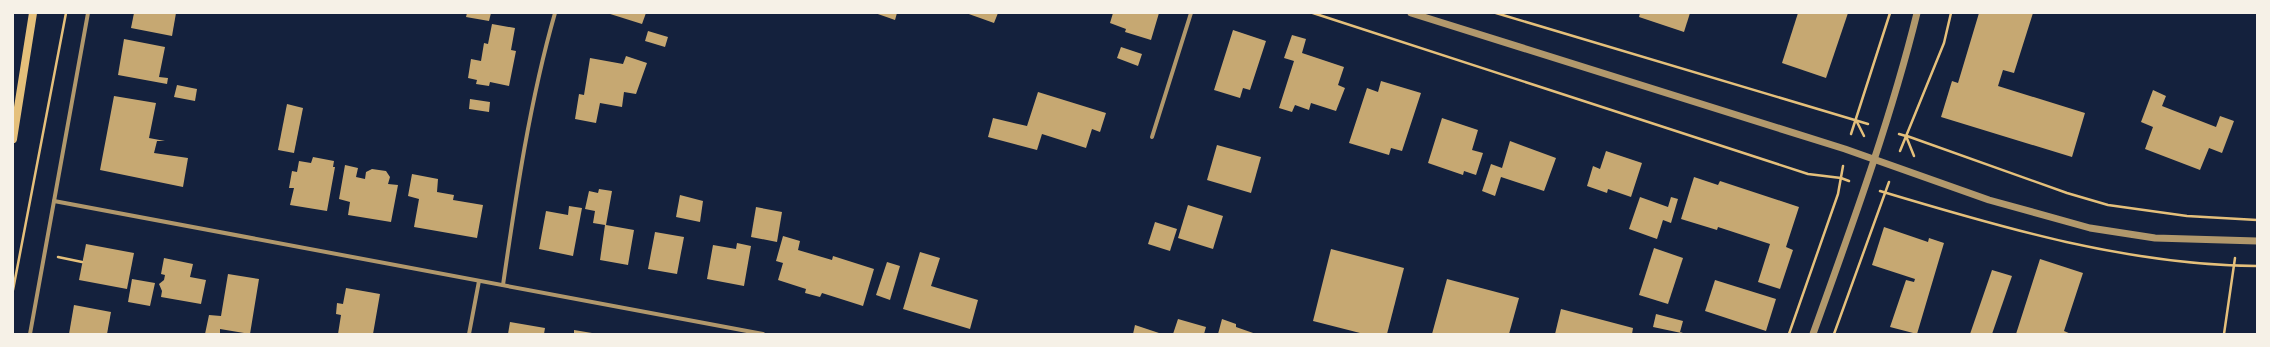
<svg xmlns="http://www.w3.org/2000/svg" width="2270" height="347" viewBox="0 0 2270 347" font-family="Manrope,sans-serif">
  <style>
    .building { fill: #c6a872 }
    .lines { fill: none; stroke-linecap: round; stroke-linejoin: round }
    .path { stroke: #e5c07b; stroke-width: 2.5 }
    .minor { stroke: #b1986c; stroke-width: 4 }
    .tertiary { stroke: #b1986c; stroke-width: 7 }
    .secondary { stroke: #e5c07b; stroke-width: 8 }
  </style>
  <rect width="100%" height="100%" fill="#14213d"/>
  <!-- building -->
  <g class="building">
    <polygon points="134,13 176,13 172,36 131,28"/>
    <polygon points="467,13 491,13 489,21 466,17"/>
    <polygon points="607,13 646,13 642,24"/>
    <polygon points="875,13 897,13 895,20"/>
    <polygon points="966,13 998,13 994,23"/>
    <polygon points="1113,13 1159,13 1151,40 1125,32 1126,29 1110,23"/>
    <polygon points="1640,13 1690,13 1684,32 1639,17"/>
    <polygon points="1798,13 1848,13 1826,78 1782,63"/>
    <polygon points="1979,13 2033,13 2014,73 2003,70 1998,86 2085,113 2072,157 1941,117 1952,81 1958,83"/>
    <polygon points="492,24 515,28 511,50 516,51 509,86 490,82 489,86 476,84 477,80 468,78 471,59 481,61 484,43 488,44"/>
    <polygon points="1233,30 1266,41 1250,90 1243,88 1240,98 1214,90"/>
    <polygon points="648,31 668,37 665,47 645,41"/>
    <polygon points="1292,35 1306,39 1302,53 1344,67 1338,85 1345,88 1336,111 1311,103 1309,110 1295,105 1292,112 1279,108 1294,61 1284,58"/>
    <polygon points="124,39 165,47 159,77 168,78 167,84 118,75"/>
    <polygon points="1121,47 1142,54 1138,66 1117,58"/>
    <polygon points="626,56 647,63 636,94 624,92 622,107 600,103 596,123 575,119 579,94 584,95 590,58 623,64"/>
    <polygon points="1381,81 1421,93 1402,151 1391,148 1389,155 1349,143 1367,88 1378,92"/>
    <polygon points="177,85 197,89 195,101 174,97"/>
    <polygon points="2153,90 2166,96 2162,106 2216,127 2220,116 2234,121 2222,153 2209,148 2200,170 2145,149 2153,127 2141,122"/>
    <polygon points="1038,92 1106,113 1100,132 1092,129 1086,148 1042,134 1037,150 988,137 993,118 1027,126"/>
    <polygon points="114,96 156,103 149,138 165,141 157,141 154,153 188,158 183,187 100,170"/>
    <polygon points="470,99 490,102 489,112 469,109"/>
    <polygon points="287,104 303,108 294,153 278,150"/>
    <polygon points="1442,118 1478,130 1472,150 1483,153 1476,175 1464,171 1463,175 1428,163"/>
    <polygon points="1510,141 1556,158 1544,191 1501,177 1495,196 1482,191 1491,164 1502,168"/>
    <polygon points="1217,145 1261,157 1251,193 1207,180"/>
    <polygon points="1606,151 1642,163 1631,197 1608,189 1607,193 1587,186 1593,166 1600,169"/>
    <polygon points="313,157 334,161 333,167 335,167 327,211 290,205 294,188 289,188 292,171 297,172 299,161 311,163"/>
    <polygon points="345,165 358,168 356,177 365,179 366,172 372,169 386,171 390,177 388,184 398,185 391,222 348,215 350,202 339,199"/>
    <polygon points="412,174 438,179 437,192 454,195 453,200 483,205 477,238 414,227 419,199 408,196"/>
    <polygon points="1694,177 1718,185 1720,181 1799,207 1786,247 1793,250 1780,289 1758,282 1770,244 1718,227 1717,230 1681,219"/>
    <polygon points="599,189 612,191 606,225 634,230 628,265 600,260 605,225 593,223 595,211 585,209 589,191 598,193"/>
    <polygon points="680,195 703,201 700,222 676,217"/>
    <polygon points="1640,197 1668,207 1671,197 1678,199 1671,223 1663,220 1657,239 1629,229"/>
    <polygon points="1188,205 1223,216 1213,249 1178,238"/>
    <polygon points="569,206 582,208 573,256 539,249 546,211 568,215"/>
    <polygon points="756,207 782,212 777,242 751,237"/>
    <polygon points="1155,222 1177,229 1170,251 1148,244"/>
    <polygon points="1884,227 1928,242 1929,238 1944,243 1917,334 1890,327 1906,280 1914,282 1915,279 1872,265"/>
    <polygon points="655,232 684,237 677,274 648,269"/>
    <polygon points="783,236 800,241 798,250 832,260 833,256 874,269 863,306 822,293 820,297 805,293 806,289 778,280 783,263 776,261"/>
    <polygon points="737,243 751,246 744,286 707,279 713,245 736,249"/>
    <polygon points="86,244 134,253 127,289 79,280"/>
    <polygon points="1654,248 1683,258 1668,304 1639,295"/>
    <polygon points="1331,249 1404,268 1387,334 1364,334 1313,321"/>
    <polygon points="920,252 940,258 931,286 978,300 970,329 903,309"/>
    <polygon points="164,258 193,264 190,277 206,280 201,304 161,297 162,291 159,284 164,280 165,275 161,274"/>
    <polygon points="2040,259 2083,273 2064,331 2071,334 2016,334"/>
    <polygon points="887,262 900,266 890,300 876,295"/>
    <polygon points="1992,270 2012,276 1992,334 1970,334"/>
    <polygon points="228,274 259,279 250,334 220,329 220,334 205,334 209,315 221,316"/>
    <polygon points="132,279 155,283 150,306 128,302"/>
    <polygon points="1447,279 1519,298 1509,334 1432,334"/>
    <polygon points="1715,280 1776,299 1766,331 1705,311"/>
    <polygon points="346,288 380,294 373,334 338,334 341,315 336,314 337,303 343,304"/>
    <polygon points="74,305 111,312 107,334 69,334"/>
    <polygon points="1561,309 1633,328 1632,334 1555,334"/>
    <polygon points="1656,314 1683,321 1680,332 1686,334 1653,327"/>
    <polygon points="1178,319 1206,327 1204,334 1173,334"/>
    <polygon points="1222,319 1236,324 1236,327 1256,334 1218,334"/>
    <polygon points="510,322 545,328 544,334 508,334"/>
    <polygon points="1135,325 1162,334 1133,334"/>
    <polygon points="574,330 592,333 592,334 574,334"/>
  </g>
  <g class="lines">
    <!-- path -->
    <g class="path">
      <polyline points="1313,13 1808,174 1841,178 1849,181"/>
      <polyline points="1496,13 1868,124"/>
      <polyline points="1856,120 1864,136"/>
      <polyline points="1851,134 1890,13"/>
      <polyline points="1899,134 1906,136 1914,156"/>
      <polyline points="1907,136 2067,193 2108,205 2187,216 2257,220"/>
      <polyline points="1900,151 1944,43 1951,13"/>
      <path d="M1880,191c123,37 248,74 377,75"/>
      <polyline points="58,257 82,262"/>
      <polyline points="13,290 66,13"/>
      <polyline points="1789,334 1838,194 1843,166"/>
      <polyline points="1834,334 1889,182"/>
      <polyline points="2224,334 2235,258"/>
    </g>
    <!-- minor -->
    <g class="minor">
      <polyline points="1152,137 1191,13"/>
      <polyline points="54,201 763,334"/>
      <path d="M503,285c13,-90 27,-185 52,-272"/>
      <polyline points="30,334 88,13"/>
      <polyline points="469,334 479,281"/>
    </g>
    <!-- tertiary -->
    <g class="tertiary">
      <polyline points="1411,13 1845,149 1989,200 2090,228 2155,238 2257,241"/>
      <path d="M1813,334c38,-106 77,-212 104,-321"/>
    </g>
    <!-- secondary -->
    <polyline class="secondary" points="13,139 33,13"/>
  </g>
  <!-- border -->
  <rect width="2270" height="347" fill="none" stroke="#f6f1e7" stroke-width="28"/>
</svg>
